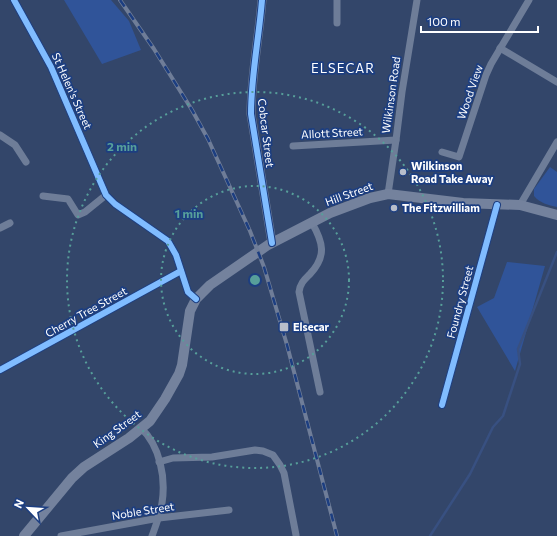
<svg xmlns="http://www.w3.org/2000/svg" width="557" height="536" viewBox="0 0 557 536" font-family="Commissioner,sans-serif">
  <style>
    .green { fill: #305499 }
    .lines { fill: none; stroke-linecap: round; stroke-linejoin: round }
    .stream { stroke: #385081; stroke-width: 2.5 }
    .minor { stroke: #6e7d98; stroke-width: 7 }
    .tertiary { stroke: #6e7d98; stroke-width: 9 }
    .secondary { stroke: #74829d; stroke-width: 10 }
    .rail-casing { stroke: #6f7d98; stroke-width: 4 }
    .rail { stroke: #1c3e81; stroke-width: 2.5; stroke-dasharray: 8; stroke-linecap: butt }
    .cycleway-casing { stroke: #1c3e81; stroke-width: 8 }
    .cycleway { stroke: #80bcff; stroke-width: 6 }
    .ring { fill: none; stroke: #579f9a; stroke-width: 2; stroke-dasharray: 2 4 }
    .poi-dot { fill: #b8becb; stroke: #1c3e81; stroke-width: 1.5 }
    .labels { text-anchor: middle; stroke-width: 3.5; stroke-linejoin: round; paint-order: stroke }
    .street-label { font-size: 11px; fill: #fff; stroke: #1c3e81 }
    .poi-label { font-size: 11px; font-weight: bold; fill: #fff; stroke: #1c3e81; text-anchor: start }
    .quarter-label { font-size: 13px; letter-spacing: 1px; fill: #fff; stroke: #1c3e81 }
    .centre { fill: #579f9a; stroke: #1c3e81; stroke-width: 2 }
    .ring-label { font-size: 12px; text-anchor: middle; font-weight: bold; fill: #579f9a; stroke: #1c3e81; stroke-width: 3.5; stroke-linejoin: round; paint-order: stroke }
  </style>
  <rect width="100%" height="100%" fill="#33466a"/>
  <!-- green -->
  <g class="green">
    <polygon points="64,0 111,0 129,21 141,50 102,64"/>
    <path d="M550,167l7,5v35c-9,-2 -17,-4 -23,-11v-7z"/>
    <polygon points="507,262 545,266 515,371 477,307 494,298"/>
  </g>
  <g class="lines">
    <!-- stream -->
    <polyline class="stream" points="430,536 470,474 493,427 503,416 520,364 518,349 557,252"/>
    <!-- minor -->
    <g class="minor">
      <polyline points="14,0 51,67 106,195 115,204 168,241 176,255 188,292 196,299"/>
      <polyline points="337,23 337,0"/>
      <polyline points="500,48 557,82"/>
      <polyline points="0,135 15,145 26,162"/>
      <polyline points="293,146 396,140"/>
      <polyline points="442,152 459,157 486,75 491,64 529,0"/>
      <polyline points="388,194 396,140 402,92 417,0"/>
      <polyline points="43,196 68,199 78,215 85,212 106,195"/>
      <polyline points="520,205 557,142"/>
      <path d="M312,223c11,19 15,33 -2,51 -5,5 -10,9 -11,18l21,100"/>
      <polyline points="0,228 10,223"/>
      <polyline points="0,370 181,271"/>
      <polyline points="442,405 497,205"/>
      <path d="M141,428c19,18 25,50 21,75 -2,12 -6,22 -10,33"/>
      <polyline points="159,462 173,458 212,457 255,450 263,451 273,455 280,465 284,473 296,535"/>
      <polyline points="61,536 159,518 229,510"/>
    </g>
    <!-- tertiary -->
    <path class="tertiary" d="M262,0c-3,38 -11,76 -11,114l21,129"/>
    <!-- secondary -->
    <polyline class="secondary" points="24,536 72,478 84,467 129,438 150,421 165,399 179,374 182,365 190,311 196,299 210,285 268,245 330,213 370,198 388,194 463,203 520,205 557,215"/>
    <defs>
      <polyline id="rail" points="120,0 154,49 192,110 208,139 250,231 264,267 287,345 337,536"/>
    </defs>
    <!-- rail casing -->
    <use href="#rail" class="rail-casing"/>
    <!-- rail -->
    <use href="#rail" class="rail"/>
    <defs>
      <g id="cycleway">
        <polyline points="14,0 51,67 106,195 115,204 168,241 176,255 188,292 196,299"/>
        <path d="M262,0c-3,38 -11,76 -11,114l21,129"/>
        <polyline points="0,370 181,271"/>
        <polyline points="442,405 497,205"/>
      </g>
    </defs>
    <!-- cycleway casing -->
    <use href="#cycleway" class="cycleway-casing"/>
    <!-- cycleway -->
    <use href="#cycleway" class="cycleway"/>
  </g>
  <!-- distance rings -->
  <g class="ring">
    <circle cx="255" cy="280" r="94"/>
    <circle cx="255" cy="280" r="188"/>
  </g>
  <!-- markers -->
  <g class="poi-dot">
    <circle cx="403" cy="172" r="4"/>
    <circle cx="394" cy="208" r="4"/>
    <rect x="279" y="322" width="10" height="10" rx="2"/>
  </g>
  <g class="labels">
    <!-- street labels -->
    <g class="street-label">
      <text transform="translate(72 91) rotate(66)" y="4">St Helen's Street</text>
      <text transform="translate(470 92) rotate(-71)" y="4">Wood View</text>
      <text transform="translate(391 95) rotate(-82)" y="4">Wilkinson Road</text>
      <text transform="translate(266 133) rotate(83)" y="4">Cobcar Street</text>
      <text transform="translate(332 133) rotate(-3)" y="4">Allott Street</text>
      <text transform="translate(349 194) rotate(-20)" y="4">Hill Street</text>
      <text transform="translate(460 302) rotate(-75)" y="4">Foundry Street</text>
      <text transform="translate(86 312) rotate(-29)" y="4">Cherry Tree Street</text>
      <text transform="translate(117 429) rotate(-36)" y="4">King Street</text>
      <text transform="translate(143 511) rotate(-9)" y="4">Noble Street</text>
    </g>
    <!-- poi labels -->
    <g class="poi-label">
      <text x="411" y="170">Wilkinson<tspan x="411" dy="13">Road Take Away</tspan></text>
      <text x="402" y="212">The Fitzwilliam</text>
      <text x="293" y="331">Elsecar</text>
    </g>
    <!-- quarter labels -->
    <g class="quarter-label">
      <text x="343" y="73">ELSECAR</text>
    </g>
  </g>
  <circle cx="255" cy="280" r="6" class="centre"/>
  <g class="ring-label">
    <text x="122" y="151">2 min</text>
    <text x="189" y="218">1 min</text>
  </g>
  <!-- north arrow -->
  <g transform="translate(28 508) rotate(295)" stroke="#1c3e81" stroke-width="3" paint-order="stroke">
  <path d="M0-3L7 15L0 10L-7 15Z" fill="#ffffff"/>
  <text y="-6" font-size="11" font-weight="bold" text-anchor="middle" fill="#ffffff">N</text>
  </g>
  <!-- scale -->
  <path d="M421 26v6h117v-6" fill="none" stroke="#ffffff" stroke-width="2"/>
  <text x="427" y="26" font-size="12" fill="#ffffff" stroke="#1c3e81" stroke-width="3" paint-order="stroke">100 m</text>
</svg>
